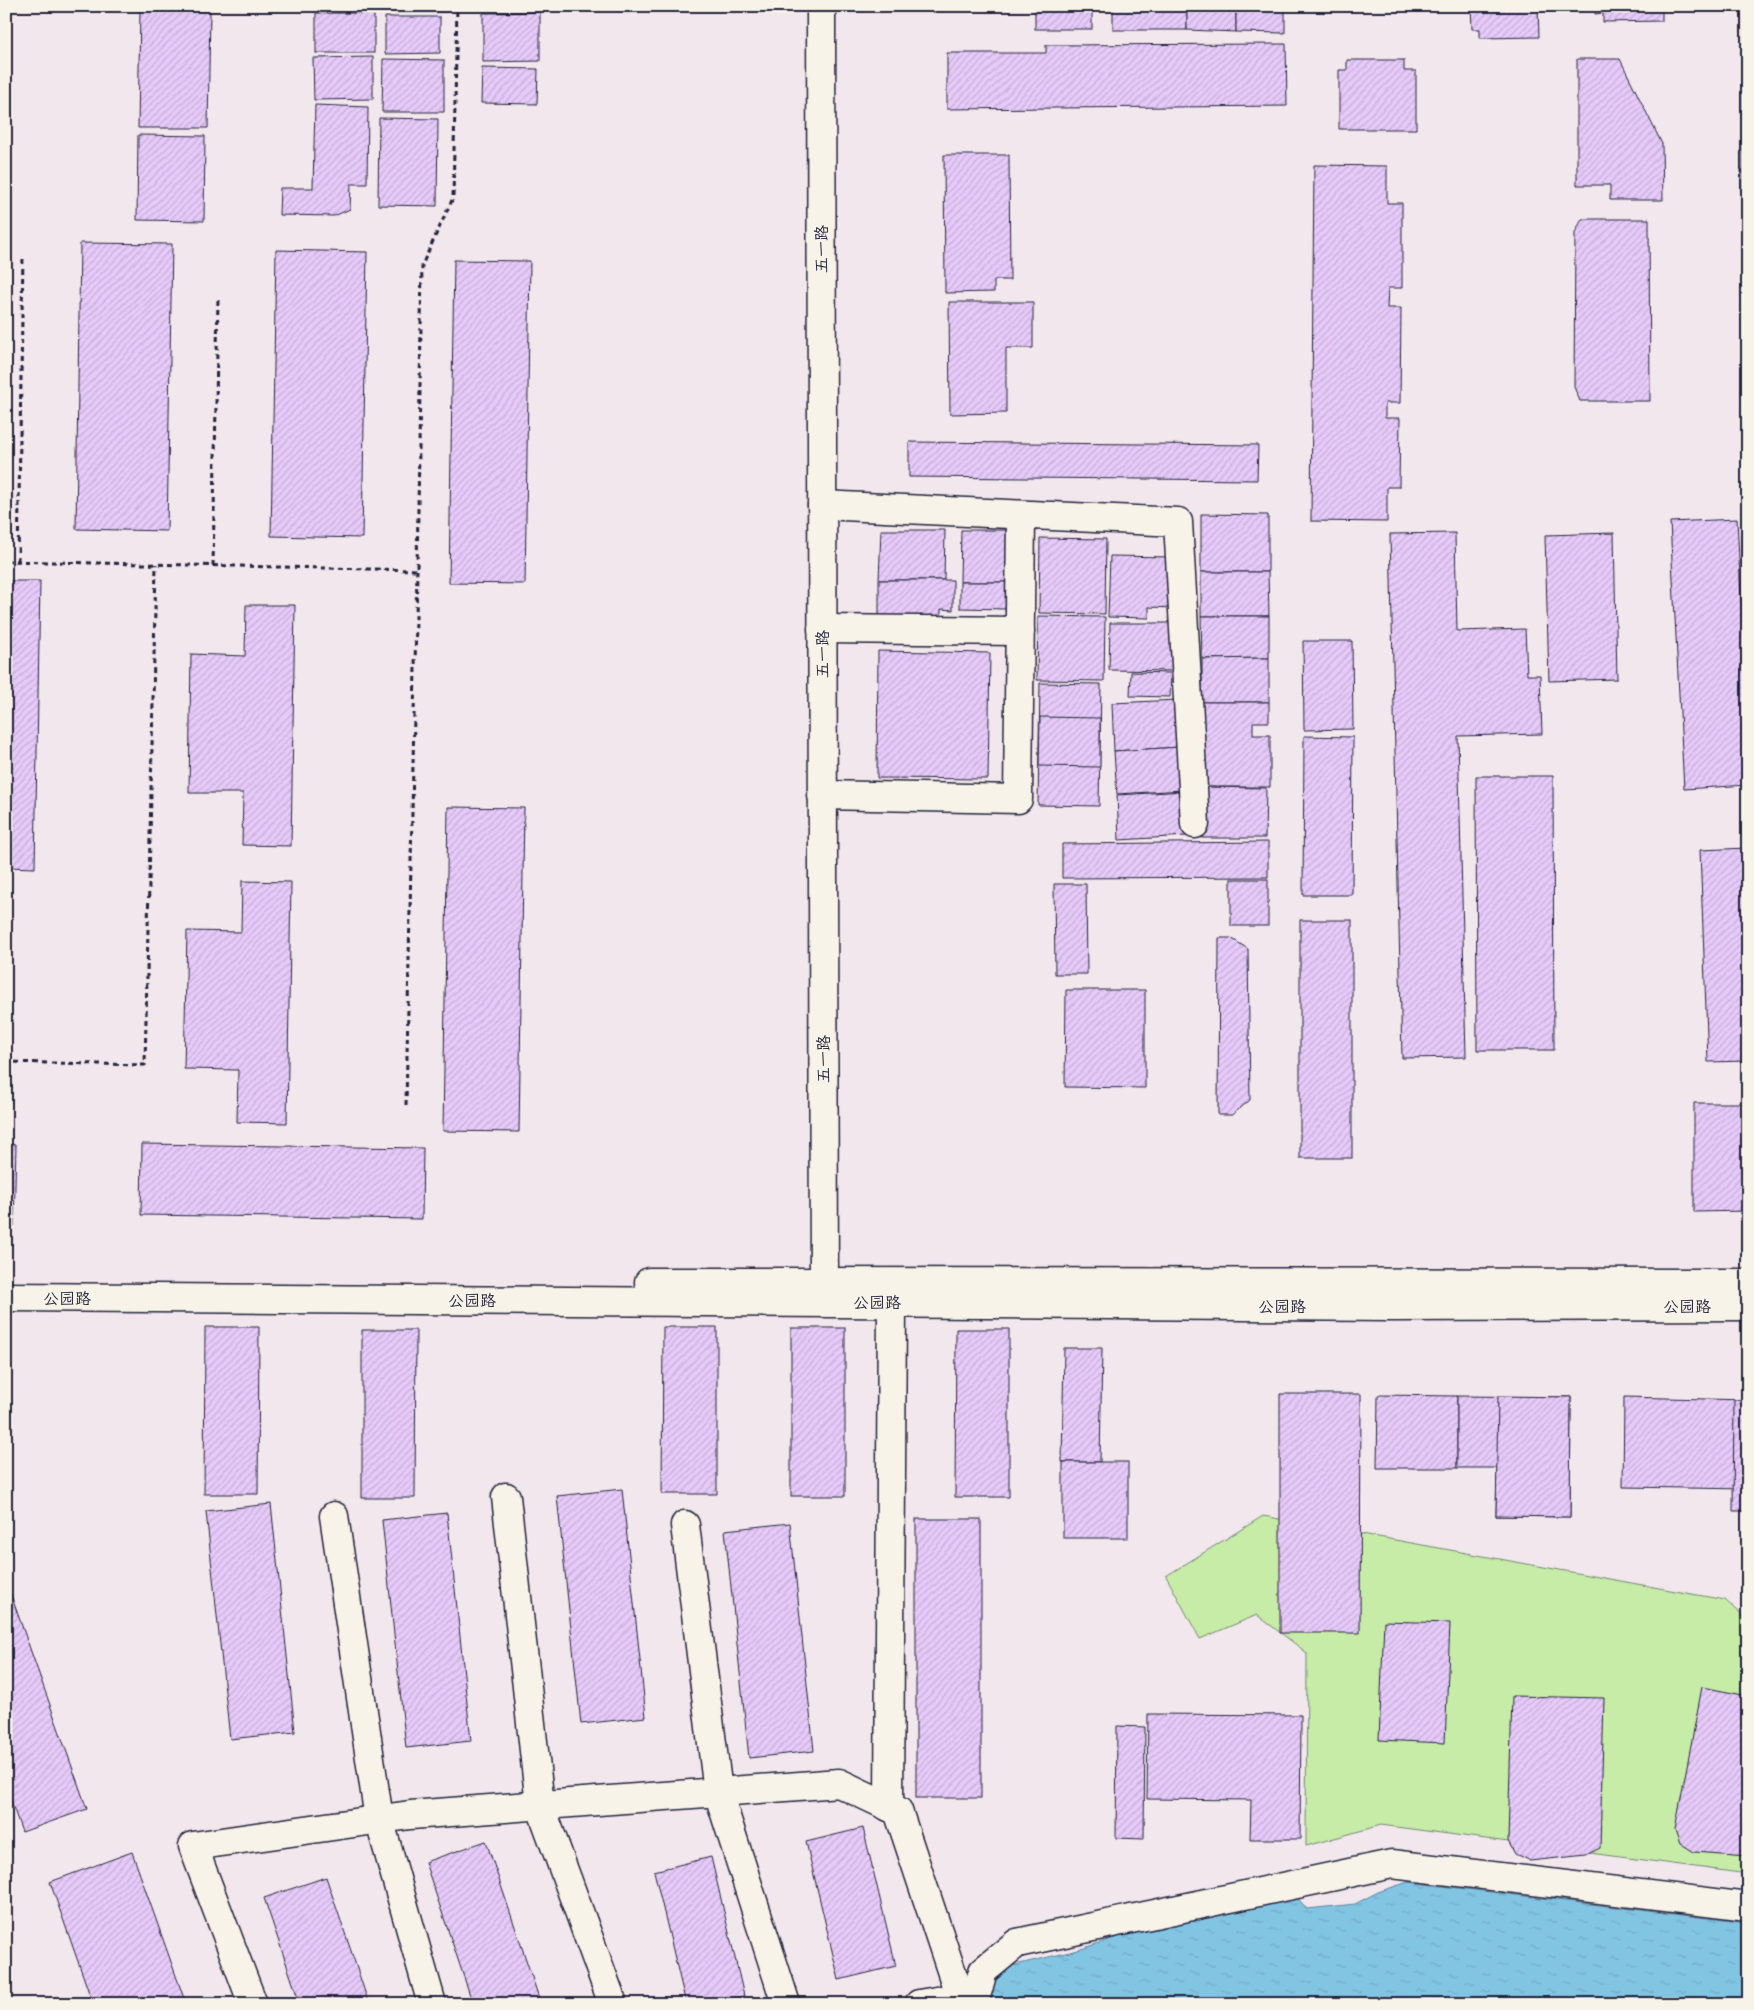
<svg xmlns="http://www.w3.org/2000/svg" width="1754" height="2010" viewBox="0 0 1754 2010" font-family="Sriracha,'LXGW WenKai TC',sans-serif">
  <style>
    .grass { fill: #c6eca7; stroke: #748771 }
    .water { fill: url(#water-ripples); stroke: #5c84a0 }
    .building { fill: url(#building-hatch); stroke: #22223b }
    .lines { fill: none; stroke-linecap: round; stroke-linejoin: round }
    .minor-casing { stroke: #22223b; stroke-width: 31 }
    .path { stroke: #22223b; stroke-width: 3; stroke-dasharray: 5 4; stroke-linecap: butt }
    .minor { stroke: #f7f3e8; stroke-width: 28 }
    .labels { text-anchor: middle; stroke-width: 5; stroke-linejoin: round; paint-order: stroke }
    .street-label { font-size: 16px; fill: #22223b; stroke: #f7f3e8 }
  </style>
  <defs>
    <pattern id="water-ripples" width="26" height="14" patternUnits="userSpaceOnUse" patternTransform="scale(1.25)"><rect width="26" height="14" fill="#82c5e3"/><path d="M2 4q2-2 4 0t4 0M15 11q2-2 4 0t4 0" fill="none" stroke="#70a9c4"/></pattern>
    <pattern id="building-hatch" width="6" height="6" patternUnits="userSpaceOnUse" patternTransform="scale(1.25)"><rect width="6" height="6" fill="#e6caf9"/><path d="M-1 1l2-2M0 6l6-6M5 7l2-2" fill="none" stroke="#c5add6"/></pattern>
  </defs>
  <rect width="100%" height="100%" fill="#f2e7ed"/>
  <filter id="ink" filterUnits="userSpaceOnUse"><feTurbulence type="fractalNoise" baseFrequency=".02" numOctaves="2"/><feDisplacementMap in="SourceGraphic" scale="10" xChannelSelector="R" yChannelSelector="G"/><feConvolveMatrix kernelMatrix="1 2 1 2 8 2 1 2 1" color-interpolation-filters="sRGB"/></filter>
  <g filter="url(#ink)">
    <!-- grass -->
    <polygon class="grass" points="1263,1516 1725,1600 1748,1621 1748,1874 1381,1825 1306,1846 1307,1653 1257,1615 1200,1639 1166,1576"/>
    <!-- water -->
    <polygon class="water" points="1408,1882 1748,1923 1748,2004 991,2004 990,1979 1011,1966 1078,1950 1163,1922 1295,1895 1307,1909 1355,1904 1378,1892"/>
    <!-- building -->
    <g class="building">
      <rect x="317" y="6" width="58" height="4"/>
      <rect x="383" y="6" width="67" height="6"/>
      <rect x="1035" y="6" width="57" height="23"/>
      <rect x="1113" y="6" width="74" height="24"/>
      <polygon points="1187,6 1236,6 1236,32 1187,30"/>
      <polygon points="1236,6 1285,6 1285,33 1236,32"/>
      <polygon points="1471,6 1538,6 1539,37 1480,38 1480,29 1472,29"/>
      <polygon points="1595,6 1662,6 1662,21 1603,22 1603,13 1595,14"/>
      <polygon points="140,10 210,11 208,128 138,128"/>
      <polygon points="540,12 540,61 483,62 483,13"/>
      <rect x="316" y="13" width="58" height="40"/>
      <polygon points="385,17 440,17 440,53 385,54"/>
      <polygon points="1286,44 1287,106 947,109 947,53 1046,53 1046,45"/>
      <polygon points="373,57 373,99 314,100 313,58"/>
      <polygon points="383,59 444,60 444,112 382,112"/>
      <polygon points="1577,59 1620,59 1662,144 1663,200 1610,200 1610,185 1577,185"/>
      <polygon points="1347,60 1404,60 1404,71 1416,71 1416,129 1339,129 1339,70 1347,70"/>
      <polygon points="482,68 538,69 537,104 481,103"/>
      <polygon points="1743,94 1748,94 1748,246 1743,242"/>
      <polygon points="315,105 368,107 367,184 351,184 350,209 334,216 279,215 280,188 313,188"/>
      <polygon points="379,118 438,119 437,206 378,205"/>
      <polygon points="138,135 205,136 204,221 137,220"/>
      <polygon points="944,155 1009,155 1010,280 994,280 994,292 945,293"/>
      <polygon points="1314,165 1387,166 1387,203 1402,203 1402,288 1388,288 1387,308 1401,308 1400,403 1385,403 1385,418 1400,418 1399,487 1387,487 1387,522 1311,521"/>
      <polygon points="1582,219 1649,219 1650,401 1580,401 1574,387 1575,233"/>
      <polygon points="80,243 172,244 167,531 76,529"/>
      <polygon points="276,250 367,252 362,538 271,536"/>
      <polygon points="454,260 530,261 525,584 449,583"/>
      <polygon points="949,302 1033,302 1033,348 1006,348 1006,413 950,414"/>
      <polygon points="909,442 1258,445 1257,480 909,477"/>
      <polygon points="1201,514 1268,515 1268,572 1201,572"/>
      <polygon points="1737,519 1748,732 1748,785 1684,789 1670,522"/>
      <polygon points="881,530 945,530 944,580 879,580"/>
      <polygon points="961,530 1007,530 1007,582 960,582"/>
      <polygon points="1455,533 1457,631 1525,629 1527,675 1540,675 1542,734 1458,736 1466,1057 1402,1058 1390,534"/>
      <polygon points="1614,533 1617,679 1549,681 1545,535"/>
      <polygon points="1040,538 1106,539 1105,614 1039,613"/>
      <polygon points="1110,556 1172,557 1172,608 1149,607 1149,618 1108,617"/>
      <polygon points="1201,572 1268,572 1269,616 1201,616"/>
      <polygon points="879,580 953,580 953,610 941,609 941,622 879,622"/>
      <polygon points="6,581 40,581 35,868 6,867"/>
      <polygon points="960,582 1007,582 1006,609 960,608"/>
      <polygon points="246,605 295,605 291,846 242,845 243,793 189,793 191,654 245,656"/>
      <polygon points="1038,616 1105,617 1104,681 1037,680"/>
      <polygon points="1201,616 1269,616 1269,658 1202,659"/>
      <polygon points="1110,623 1174,623 1173,671 1109,670"/>
      <polygon points="1303,641 1352,641 1353,729 1304,730"/>
      <polygon points="878,651 990,653 988,779 877,778"/>
      <polygon points="1269,658 1269,702 1202,702 1202,659"/>
      <polygon points="1131,672 1171,673 1170,697 1130,696"/>
      <polygon points="1040,683 1101,684 1099,806 1038,805"/>
      <polygon points="1178,700 1180,747 1114,751 1112,703"/>
      <polygon points="1202,702 1269,702 1269,722 1253,722 1253,735 1270,735 1270,787 1202,787"/>
      <polygon points="1040,717 1100,718 1100,767 1039,766"/>
      <polygon points="1304,736 1353,737 1352,895 1303,895"/>
      <polygon points="1180,747 1183,790 1117,794 1114,751"/>
      <polygon points="1476,776 1553,776 1554,1050 1477,1050"/>
      <polygon points="1202,787 1266,788 1265,838 1202,838"/>
      <polygon points="1185,791 1187,836 1119,840 1117,795"/>
      <polygon points="448,807 524,808 519,1132 443,1131"/>
      <polygon points="1268,842 1268,877 1062,878 1062,844"/>
      <polygon points="1748,848 1748,1061 1708,1062 1700,850"/>
      <rect x="1231" y="879" width="37" height="47"/>
      <polygon points="242,881 291,882 287,1123 237,1122 238,1070 184,1069 187,931 241,932"/>
      <polygon points="1054,884 1086,884 1087,974 1055,974"/>
      <rect x="1300" y="920" width="52" height="238"/>
      <polygon points="1219,938 1231,938 1248,949 1250,1100 1232,1115 1218,1115"/>
      <polygon points="1066,990 1145,990 1145,1088 1065,1087"/>
      <polygon points="1694,1103 1748,1103 1748,1211 1694,1212"/>
      <polygon points="6,1144 16,1145 14,1226 6,1226"/>
      <polygon points="142,1144 423,1148 422,1219 141,1215"/>
      <polygon points="205,1327 259,1327 258,1494 204,1494"/>
      <polygon points="663,1327 717,1327 717,1494 662,1494"/>
      <rect x="791" y="1328" width="54" height="168"/>
      <polygon points="956,1329 1009,1329 1009,1497 955,1497"/>
      <polygon points="362,1330 416,1330 415,1498 362,1498"/>
      <polygon points="1064,1348 1102,1348 1100,1462 1062,1462"/>
      <polygon points="1280,1394 1361,1394 1360,1633 1280,1633"/>
      <polygon points="1378,1395 1457,1396 1457,1468 1377,1468"/>
      <polygon points="1457,1396 1571,1397 1570,1517 1496,1516 1497,1468 1457,1468"/>
      <polygon points="1498,1396 1571,1397 1570,1517 1496,1516"/>
      <polygon points="1624,1397 1748,1400 1748,1489 1623,1487"/>
      <polygon points="1734,1400 1748,1400 1748,1511 1733,1511"/>
      <rect x="1063" y="1462" width="65" height="76"/>
      <polygon points="622,1489 646,1717 581,1724 557,1496"/>
      <polygon points="271,1504 295,1732 230,1739 206,1511"/>
      <polygon points="447,1513 471,1741 406,1748 382,1520"/>
      <rect x="916" y="1519" width="65" height="279"/>
      <polygon points="790,1523 814,1751 749,1758 725,1530"/>
      <polygon points="6,1581 87,1809 22,1832 6,1787"/>
      <polygon points="1384,1621 1450,1623 1445,1743 1379,1740"/>
      <polygon points="1702,1687 1748,1696 1748,1856 1694,1852 1680,1843 1675,1829"/>
      <polygon points="1512,1696 1604,1698 1600,1848 1586,1855 1530,1861 1515,1854 1508,1841"/>
      <polygon points="1148,1714 1301,1715 1300,1839 1250,1839 1251,1800 1147,1799"/>
      <polygon points="1117,1726 1145,1727 1144,1839 1116,1838"/>
      <polygon points="863,1828 896,1966 839,1980 806,1842"/>
      <polygon points="486,1841 541,2004 473,2004 425,1862"/>
      <polygon points="132,1852 186,2004 93,2004 50,1882"/>
      <polygon points="711,1857 744,1996 712,2004 686,2004 654,1871"/>
      <polygon points="326,1877 369,2004 300,2004 264,1898"/>
    </g>
    <g class="lines">
      <defs>
        <g id="minor">
          <polyline points="821,6 824,1300"/>
          <polyline points="822,505 1178,522 1195,824"/>
          <polyline points="822,629 1020,631"/>
          <polyline points="822,795 1018,799 1021,515"/>
          <polyline points="649,1282 1748,1283"/>
          <polyline points="6,1297 1391,1307 1748,1306"/>
          <polyline points="506,1497 540,1805 613,2004"/>
          <polyline points="334,1516 379,1819 432,2004"/>
          <polyline points="685,1525 718,1792 786,2004"/>
          <polyline points="889,1807 892,1303"/>
          <polyline points="253,2004 193,1846 410,1815 839,1783 898,1811 960,1997 919,2004"/>
          <polyline points="974,2004 983,1971 1017,1943 1392,1864 1748,1907"/>
        </g>
      </defs>
      <!-- minor casing -->
      <use href="#minor" class="minor-casing"/>
      <!-- path -->
      <g class="path">
        <polyline points="1102,10 1102,6"/>
        <polyline points="6,561 417,570 422,265 453,198 457,6"/>
        <polyline points="18,561 23,255"/>
        <polyline points="213,566 218,298"/>
        <polyline points="6,1062 145,1065 156,564"/>
        <polyline points="406,1105 417,570"/>
      </g>
      <!-- minor -->
      <use href="#minor" class="minor"/>
    </g>
  </g>
  <g class="labels">
    <!-- street labels -->
    <g class="street-label">
      <text transform="translate(821 249) rotate(-90)" y="6">五一路</text>
      <text transform="translate(822 654) rotate(-90)" y="6">五一路</text>
      <text transform="translate(823 1059) rotate(-90)" y="6">五一路</text>
      <text x="67" y="1304">公园路</text>
      <text x="472" y="1306">公园路</text>
      <text x="877" y="1308">公园路</text>
      <text x="1282" y="1312">公园路</text>
      <text x="1687" y="1312">公园路</text>
    </g>
  </g>
  <!-- margin -->
  <rect width="1754" height="2010" fill="none" stroke="#f7f3e8" stroke-width="25"/>
  <rect x="12" y="12" width="1729" height="1985" fill="none" stroke="#22223b" stroke-width="2" filter="url(#ink)"/>
</svg>
